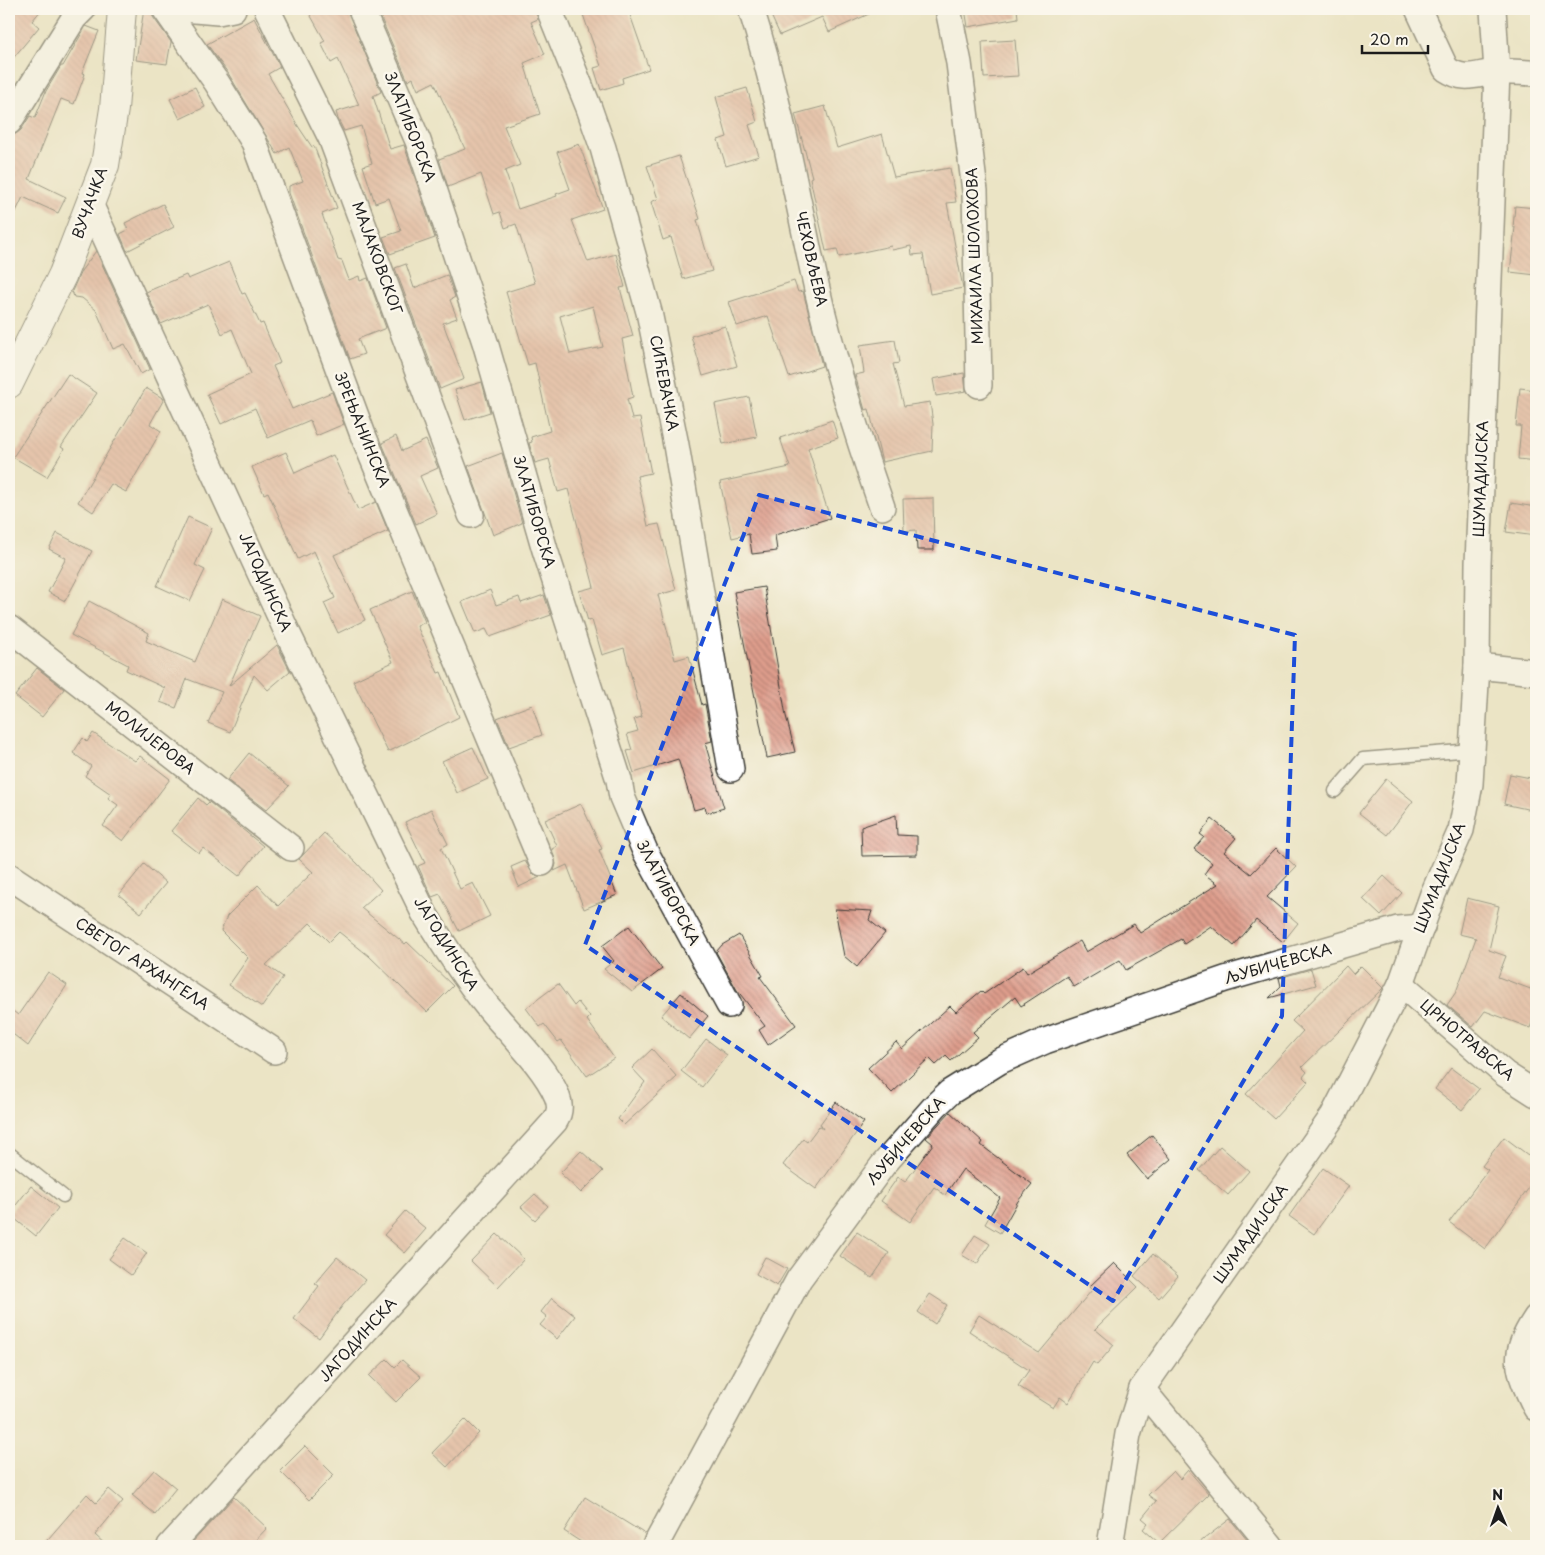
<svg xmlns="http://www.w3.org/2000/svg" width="1545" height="1555" viewBox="0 0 1545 1555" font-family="'Playpen Sans',sans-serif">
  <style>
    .building { fill: url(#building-back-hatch); fill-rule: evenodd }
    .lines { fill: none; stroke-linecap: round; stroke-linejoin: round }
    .lane-casing { stroke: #3b3a35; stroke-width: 15 }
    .street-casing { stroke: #3b3a35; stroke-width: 28 }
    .secondary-casing { stroke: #3b3a35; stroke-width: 30 }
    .lane { stroke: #fff; stroke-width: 12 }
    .street { stroke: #fff; stroke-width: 25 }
    .secondary { stroke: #fff; stroke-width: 28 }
    .marked { fill: none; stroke: #1d4ed8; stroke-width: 4; stroke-dasharray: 10 6; stroke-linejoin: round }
    .labels { text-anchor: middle; stroke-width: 5; stroke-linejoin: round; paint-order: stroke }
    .street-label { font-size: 15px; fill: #1c1c1c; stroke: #fbf7ec }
  </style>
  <defs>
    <pattern id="building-back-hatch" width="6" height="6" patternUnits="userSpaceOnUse" patternTransform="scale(1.25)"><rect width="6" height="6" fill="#de9d8c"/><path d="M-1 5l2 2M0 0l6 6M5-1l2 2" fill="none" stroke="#b37f72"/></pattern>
  </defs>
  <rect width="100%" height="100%" fill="#fbf7ec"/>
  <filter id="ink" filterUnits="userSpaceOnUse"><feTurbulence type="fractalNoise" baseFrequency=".02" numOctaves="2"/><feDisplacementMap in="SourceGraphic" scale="10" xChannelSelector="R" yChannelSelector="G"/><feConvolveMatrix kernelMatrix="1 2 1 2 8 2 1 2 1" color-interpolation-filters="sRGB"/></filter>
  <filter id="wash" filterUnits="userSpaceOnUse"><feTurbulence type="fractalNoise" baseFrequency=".0096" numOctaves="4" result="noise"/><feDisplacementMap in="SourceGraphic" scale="20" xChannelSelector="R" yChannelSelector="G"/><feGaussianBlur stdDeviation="1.12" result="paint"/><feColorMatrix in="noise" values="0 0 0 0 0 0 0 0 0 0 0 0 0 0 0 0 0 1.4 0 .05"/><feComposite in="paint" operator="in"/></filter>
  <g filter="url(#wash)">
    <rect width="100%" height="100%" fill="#ebe4c5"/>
    <g id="blocks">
      <!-- building -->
      <g class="building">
        <polygon points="9,9 42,9 32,21 39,27 9,63"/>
        <polygon points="144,9 151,9 153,17 171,42 167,64 136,60"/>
        <polygon points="307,9 347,9 381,92 373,96 390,149 404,145 435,238 390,254 383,237 401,231 389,198 375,203 363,166 372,163 361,126 344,131 338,119 336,112 359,105 338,59 331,63 321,43 325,41"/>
        <path d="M377,9h158l3,10 -7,3 14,32 -21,9 16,51 -36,12 16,39 -15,6 13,38 39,-13 -1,-2 14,-5 -13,-37 22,-8 24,65 -31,11 16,42 28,-8 9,33 -5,1 13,48 -11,3 11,58 -6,2 5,20 8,-1 11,55 -14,3 11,50 11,-2 17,66 -18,5 17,65 14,-4 13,49 3,-1 7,37 -7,2 19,65 -17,5 -2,-6 -11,3 -16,-51 -44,14 -7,-22 5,-1 -5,-16 11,-3 -4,-12 8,-2 -18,-69 -22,7 -10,-35 -4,1 -9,-30 15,-4 -26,-98 -10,3 -9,-33 -14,4 -6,-20 3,-1 -1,-5 19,-6 -15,-68 -7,2 -22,-73 29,-9 -19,-59 -11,4 -5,-16 -6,2 -13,-40 -33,13 -9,-28 26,-10 -31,-67 -16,8 -5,-12 -5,3zM593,306l10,41 -33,7 -10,-38z"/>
        <polygon points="581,9 628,9 649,69 622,78 623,83 601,90 594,68 601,66"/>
        <polygon points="768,9 880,9 829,32 822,17 780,35"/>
        <polygon points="965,9 1017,9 1018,18 968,27"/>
        <polygon points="254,18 280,67 268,74 298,126 312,147 314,146 337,208 322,214 338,260 342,261 349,280 359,276 360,281 368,278 386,328 358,339 364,354 350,359 289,193 289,186 303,181 289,147 277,154 228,73 207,44"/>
        <polygon points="86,26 99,31 82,73 85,74 74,104 61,99 29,179 66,197 58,213 23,197 9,226 9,143 12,136 21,130 30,116 35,118 46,91 61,66 63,66"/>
        <polygon points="1015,40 1018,76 984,78 982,42"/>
        <polygon points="195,87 205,107 180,119 170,99"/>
        <polygon points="747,88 757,122 749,125 759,156 726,166 718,140 727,137 716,97"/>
        <polygon points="825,106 837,148 882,134 894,177 950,168 956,202 947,203 963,288 930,294 923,254 912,255 911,246 892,250 891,246 839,257 837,249 826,251 810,178 812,177 795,114"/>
        <polygon points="679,156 700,219 697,220 712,271 683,279 671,237 663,240 651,202 658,199 647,166"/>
        <polygon points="163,204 174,227 127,251 120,234 128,230 125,223"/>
        <polygon points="1515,206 1536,208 1536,275 1510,272 1515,227 1513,227"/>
        <polygon points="96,251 150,369 141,374 125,344 113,349 96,310 82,298 74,297 72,291 81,271"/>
        <polygon points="229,262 242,294 245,293 260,324 263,323 280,363 273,366 292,409 332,392 344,424 316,436 310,420 268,438 255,408 221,424 207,394 251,374 232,329 222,334 208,304 161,324 146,292 186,275 188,279"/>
        <polygon points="406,264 414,288 447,275 455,297 450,300 457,318 443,323 464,379 440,389 395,268"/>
        <polygon points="794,281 798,292 803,291 822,366 789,377 768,316 737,326 729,302"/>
        <polygon points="725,326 737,366 703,376 691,336"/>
        <polygon points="895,340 899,363 893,364 904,406 930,402 933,424 932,451 882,462 869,409 865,410 855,375 864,373 860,345"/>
        <polygon points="964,373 966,391 936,396 933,379"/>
        <polygon points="68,374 97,393 61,447 64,449 47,477 13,457"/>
        <polygon points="482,382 490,412 465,420 455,390"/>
        <polygon points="146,388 164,399 150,424 161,431 126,492 111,484 93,512 78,502"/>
        <polygon points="1520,388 1536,390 1536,461 1518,459 1521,426 1516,426"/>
        <polygon points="749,397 757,437 723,444 715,404"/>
        <polygon points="832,420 838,438 808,448 830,518 775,535 777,551 752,554 749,534 732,538 720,482 790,467 780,438"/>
        <polygon points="396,436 402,451 426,440 438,468 420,476 437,514 416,524 382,443"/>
        <polygon points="286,452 295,473 333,455 358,510 376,502 388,531 334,555 365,620 338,633 324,603 335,598 314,551 298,559 268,492 264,494 252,467"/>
        <polygon points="502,453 522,523 493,535 468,466"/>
        <polygon points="933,498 934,550 917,550 916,530 904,531 903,499"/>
        <polygon points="1511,503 1536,507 1536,536 1506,532"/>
        <polygon points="188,517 212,528 195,565 205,570 190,601 157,586"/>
        <polygon points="57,533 92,551 65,601 48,592 66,558 49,549"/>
        <polygon points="764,587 786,716 795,752 767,758 734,592"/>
        <polygon points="490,590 496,605 519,597 521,603 544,595 551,615 490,637 486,629 475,633 462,602"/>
        <polygon points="412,591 425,622 417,626 438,673 441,672 459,717 388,752 353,681 393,662 370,610"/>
        <polygon points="222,599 260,616 229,686 277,645 290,671 268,690 254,675 230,732 208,723 222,692 187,679 176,708 160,702 165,688 126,670 128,665 71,635 89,601 149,633 146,641 195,662"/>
        <polygon points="37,668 64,689 42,717 15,696"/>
        <polygon points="532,705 542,735 509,747 497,718"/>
        <polygon points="93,733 135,761 140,756 170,779 123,841 103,826 118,805 108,798 111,794 85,776 91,766 73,753 83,738 87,742"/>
        <polygon points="473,747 488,779 457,793 442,761"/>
        <polygon points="249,753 289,786 266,810 227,780"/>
        <polygon points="1510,774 1536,779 1536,811 1504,804"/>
        <polygon points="1386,779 1413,801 1387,835 1359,813"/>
        <polygon points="198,798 206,805 209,802 263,846 239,876 203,848 199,853 171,831"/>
        <polygon points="581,804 602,849 599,850 617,895 584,909 567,865 554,871 556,864 552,849 557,846 545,820"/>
        <polygon points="431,809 448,844 441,848 460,889 473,883 490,916 459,931 440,894 432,897 418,866 425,863 405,822"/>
        <polygon points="896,815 897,835 917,836 917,855 862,856 861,827"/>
        <polygon points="1212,819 1236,838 1224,852 1251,874 1276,848 1296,867 1267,897 1298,923 1283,942 1256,920 1234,946 1211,926 1184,944 1181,939 1126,970 1120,960 1074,987 1067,976 1021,1006 1015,997 973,1032 978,1037 951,1061 946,1056 936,1065 929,1058 892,1093 868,1068 896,1042 902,1049 950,1006 956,1012 981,991 984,994 1023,967 1027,973 1080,941 1086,952 1134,924 1140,933 1218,884 1204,874 1212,863 1194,849 1204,837 1200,834"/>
        <polygon points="324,833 357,863 381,890 361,908 405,944 407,942 453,986 427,1012 369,956 339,932 329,942 310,923 266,965 283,977 262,1007 229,985 248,958 221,931 227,916 258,885 278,906 313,872 299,859"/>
        <polygon points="525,861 533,874 540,877 519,887 511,867"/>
        <polygon points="144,864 166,883 141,913 119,895"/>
        <polygon points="1384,876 1402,893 1381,916 1363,899"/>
        <polygon points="1467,898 1499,906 1489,950 1506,956 1498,977 1536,991 1536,1011 1530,1028 1485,1011 1473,1027 1447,1005 1456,992 1476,938 1459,934"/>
        <polygon points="835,909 872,911 869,920 885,933 857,967 844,956"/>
        <polygon points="629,926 662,969 632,992 604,969 614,961 602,946"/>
        <polygon points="739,935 763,976 760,977 796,1025 768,1045 759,1030 765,1026 737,990 716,952 722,945"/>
        <polygon points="1346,966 1353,974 1361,966 1383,988 1302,1067 1307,1072 1303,1077 1308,1082 1274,1119 1246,1094 1303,1031 1292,1021"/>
        <polygon points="1311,969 1316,985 1269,998 1281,986 1279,978"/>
        <polygon points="48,972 67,985 28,1046 9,1031 9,1008 18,1015"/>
        <polygon points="558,984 574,1006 578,1002 590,1017 587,1020 614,1058 587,1076 561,1040 558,1042 544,1024 540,1027 526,1008"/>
        <polygon points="681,993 708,1016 689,1039 661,1016"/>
        <polygon points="706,1039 727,1055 702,1087 681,1071"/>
        <polygon points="652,1049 677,1077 624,1125 618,1119 645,1082 632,1068"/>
        <polygon points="1451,1068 1479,1089 1462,1110 1435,1089"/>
        <polygon points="836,1102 864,1122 816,1189 783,1165 803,1139 807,1142 819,1126 823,1129 820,1124"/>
        <polygon points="950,1112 983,1142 981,1145 1032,1184 1018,1201 1000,1233 985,1224 1000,1198 963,1169 945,1195 934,1187 910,1222 881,1201 898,1177 905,1182 933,1144 926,1138"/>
        <polygon points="1152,1135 1171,1159 1147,1179 1127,1155"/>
        <polygon points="1504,1137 1536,1161 1536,1178 1485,1249 1449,1222 1488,1170 1482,1166"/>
        <polygon points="1220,1146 1249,1171 1228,1195 1199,1170"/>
        <polygon points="581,1151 603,1171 581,1193 560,1173"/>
        <polygon points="1323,1168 1349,1186 1314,1234 1289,1216"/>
        <polygon points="31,1186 58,1208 36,1236 9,1214"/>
        <polygon points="535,1194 548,1206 535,1220 521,1207"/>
        <polygon points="405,1211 426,1229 405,1253 384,1235"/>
        <polygon points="857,1232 889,1253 872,1278 840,1256"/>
        <polygon points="497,1234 524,1259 498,1287 471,1261"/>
        <polygon points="975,1235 990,1244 977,1264 962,1255"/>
        <polygon points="125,1238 147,1253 131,1275 109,1259"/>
        <polygon points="1153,1254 1178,1276 1159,1298 1134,1276"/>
        <polygon points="337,1257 365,1280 343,1305 319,1338 294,1319 319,1286 315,1283"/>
        <polygon points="765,1257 787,1269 777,1286 756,1274"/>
        <polygon points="1114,1263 1138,1287 1095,1329 1114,1345 1097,1365 1093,1362 1068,1403 1060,1397 1053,1408 1018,1386 1029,1370 969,1331 979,1315 1039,1353 1092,1290 1089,1287"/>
        <polygon points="930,1294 947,1305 935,1324 918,1312"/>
        <polygon points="552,1298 575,1316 557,1339 540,1325 547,1317 541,1312"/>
        <polygon points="387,1359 395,1367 402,1360 421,1377 396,1402 369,1376"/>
        <polygon points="465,1419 479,1433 447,1467 432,1453"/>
        <polygon points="305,1446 334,1475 309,1500 280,1471"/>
        <polygon points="154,1470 176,1488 155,1514 132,1495"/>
        <polygon points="1188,1470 1209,1494 1159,1543 1143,1529 1148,1523 1142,1518 1156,1501 1148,1495 1173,1471 1180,1479"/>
        <polygon points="109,1489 123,1501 95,1535 107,1546 42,1546 87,1494 96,1503"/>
        <polygon points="234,1497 267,1528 250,1546 189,1546"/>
        <polygon points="585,1497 645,1534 641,1546 587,1546 564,1531"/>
        <polygon points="1230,1519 1252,1546 1195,1546"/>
      </g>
    </g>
  </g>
  <g filter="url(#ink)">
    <use href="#blocks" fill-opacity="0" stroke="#3b3a35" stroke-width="1"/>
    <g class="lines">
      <defs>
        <g id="lane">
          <polyline points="1335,791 1363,759 1472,750"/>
          <polyline points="9,1153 63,1196"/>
        </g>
        <g id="street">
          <polyline points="165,9 217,83 254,142 363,435 542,863"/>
          <polyline points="183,9 218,12 233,9"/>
          <polyline points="267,9 331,138 471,515"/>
          <polyline points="361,9 418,141 485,342 545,550 619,780 622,797 645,851 729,1005"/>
          <polyline points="549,9 589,108 603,148 649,312 676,445 731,769"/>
          <path d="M751,9c29,91 45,186 66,280 17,74 40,146 65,218"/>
          <polyline points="948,9 959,63 975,191 979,385"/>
          <path d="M1418,9l28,60c20,13 29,5 50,3 13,-1 27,1 40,1"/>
          <polyline points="9,122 74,18 83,9"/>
          <path d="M91,206l197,428 136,279c19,31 38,61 60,89 22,28 60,63 73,94 4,10 3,17 -2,25l-385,425"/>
          <polyline points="9,628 291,848"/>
          <polyline points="1477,666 1536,672"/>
          <polyline points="9,876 274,1051"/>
          <polyline points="1401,984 1505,1074 1536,1094"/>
          <path d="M1536,1318c-25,38 -19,51 0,90"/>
          <polyline points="1142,1389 1271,1546"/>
          <polyline points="655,1546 799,1279 883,1165 936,1105 950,1092 1000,1061 1045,1041 1225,979 1398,929 1422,927"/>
          <polyline points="1110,1546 1128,1434 1142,1389 1333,1116 1401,984 1433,894 1461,830 1470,784 1477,666 1478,564 1497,72 1493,9"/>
        </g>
        <polyline id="secondary" points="9,384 63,274 105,165 114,109 122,9"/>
      </defs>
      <!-- lane casing -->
      <use href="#lane" class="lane-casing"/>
      <!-- street casing -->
      <use href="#street" class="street-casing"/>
      <!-- secondary casing -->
      <use href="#secondary" class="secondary-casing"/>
      <!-- lane -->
      <use href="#lane" class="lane"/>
      <!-- street -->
      <use href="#street" class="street"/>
      <!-- secondary -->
      <use href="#secondary" class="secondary"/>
    </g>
  </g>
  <!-- marked area -->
  <path d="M0 0H1545V1555H0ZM759,495l536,140 -13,381 -169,285 -528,-356z" fill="#ebe4c5" fill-opacity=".55" fill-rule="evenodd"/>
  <path class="marked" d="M759,495l536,140 -13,381 -169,285 -528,-356z"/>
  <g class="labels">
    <!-- street labels -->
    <g class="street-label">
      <text transform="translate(410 127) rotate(69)" y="5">ЗЛАТИБОРСКА</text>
      <text transform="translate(90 203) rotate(-70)" y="5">ВУЧАЧКА</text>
      <text transform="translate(975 256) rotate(-92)" y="5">МИХАИЛА ШОЛОХОВА</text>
      <text transform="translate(377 258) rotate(70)" y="5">МАЈАКОВСКОГ</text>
      <text transform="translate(811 259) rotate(77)" y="5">ЧЕХОВЉЕВА</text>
      <text transform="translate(664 383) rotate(79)" y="5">СИЋЕВАЧКА</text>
      <text transform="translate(362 430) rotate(68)" y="5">ЗРЕЊАНИНСКА</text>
      <text transform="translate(1481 479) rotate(-88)" y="5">ШУМАДИЈСКА</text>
      <text transform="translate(534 512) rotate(74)" y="5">ЗЛАТИБОРСКА</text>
      <text transform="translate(265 582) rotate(66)" y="5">ЈАГОДИНСКА</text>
      <text transform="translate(150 738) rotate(38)" y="5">МОЛИЈЕРОВА</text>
      <text transform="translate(1440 878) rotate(-69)" y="5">ШУМАДИЈСКА</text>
      <text transform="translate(668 893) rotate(62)" y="5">ЗЛАТИБОРСКА</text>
      <text transform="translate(446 944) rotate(58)" y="5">ЈАГОДИНСКА</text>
      <text transform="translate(142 964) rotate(33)" y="5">СВЕТОГ АРХАНГЕЛА</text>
      <text transform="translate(1278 964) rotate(-16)" y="5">ЉУБИЧЕВСКА</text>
      <text transform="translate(1467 1040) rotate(40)" y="5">ЦРНОТРАВСКА</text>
      <text transform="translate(906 1141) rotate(-49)" y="5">ЉУБИЧЕВСКА</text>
      <text transform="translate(1251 1234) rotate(-55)" y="5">ШУМАДИЈСКА</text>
      <text transform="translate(358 1340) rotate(-48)" y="5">ЈАГОДИНСКА</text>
    </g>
  </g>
  <!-- margin -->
  <rect width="1545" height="1555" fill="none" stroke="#fbf7ec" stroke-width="30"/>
  <!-- north arrow -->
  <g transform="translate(1498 1508) rotate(358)" stroke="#fbf7ec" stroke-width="4" paint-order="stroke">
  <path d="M0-4L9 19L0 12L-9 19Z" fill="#1c1c1c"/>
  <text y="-8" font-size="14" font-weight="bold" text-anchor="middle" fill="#1c1c1c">N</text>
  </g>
  <!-- scale -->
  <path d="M1362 45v8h66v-8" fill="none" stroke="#1c1c1c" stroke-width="2.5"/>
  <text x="1370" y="45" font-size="15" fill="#1c1c1c" stroke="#fbf7ec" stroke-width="4" paint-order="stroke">20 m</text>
</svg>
